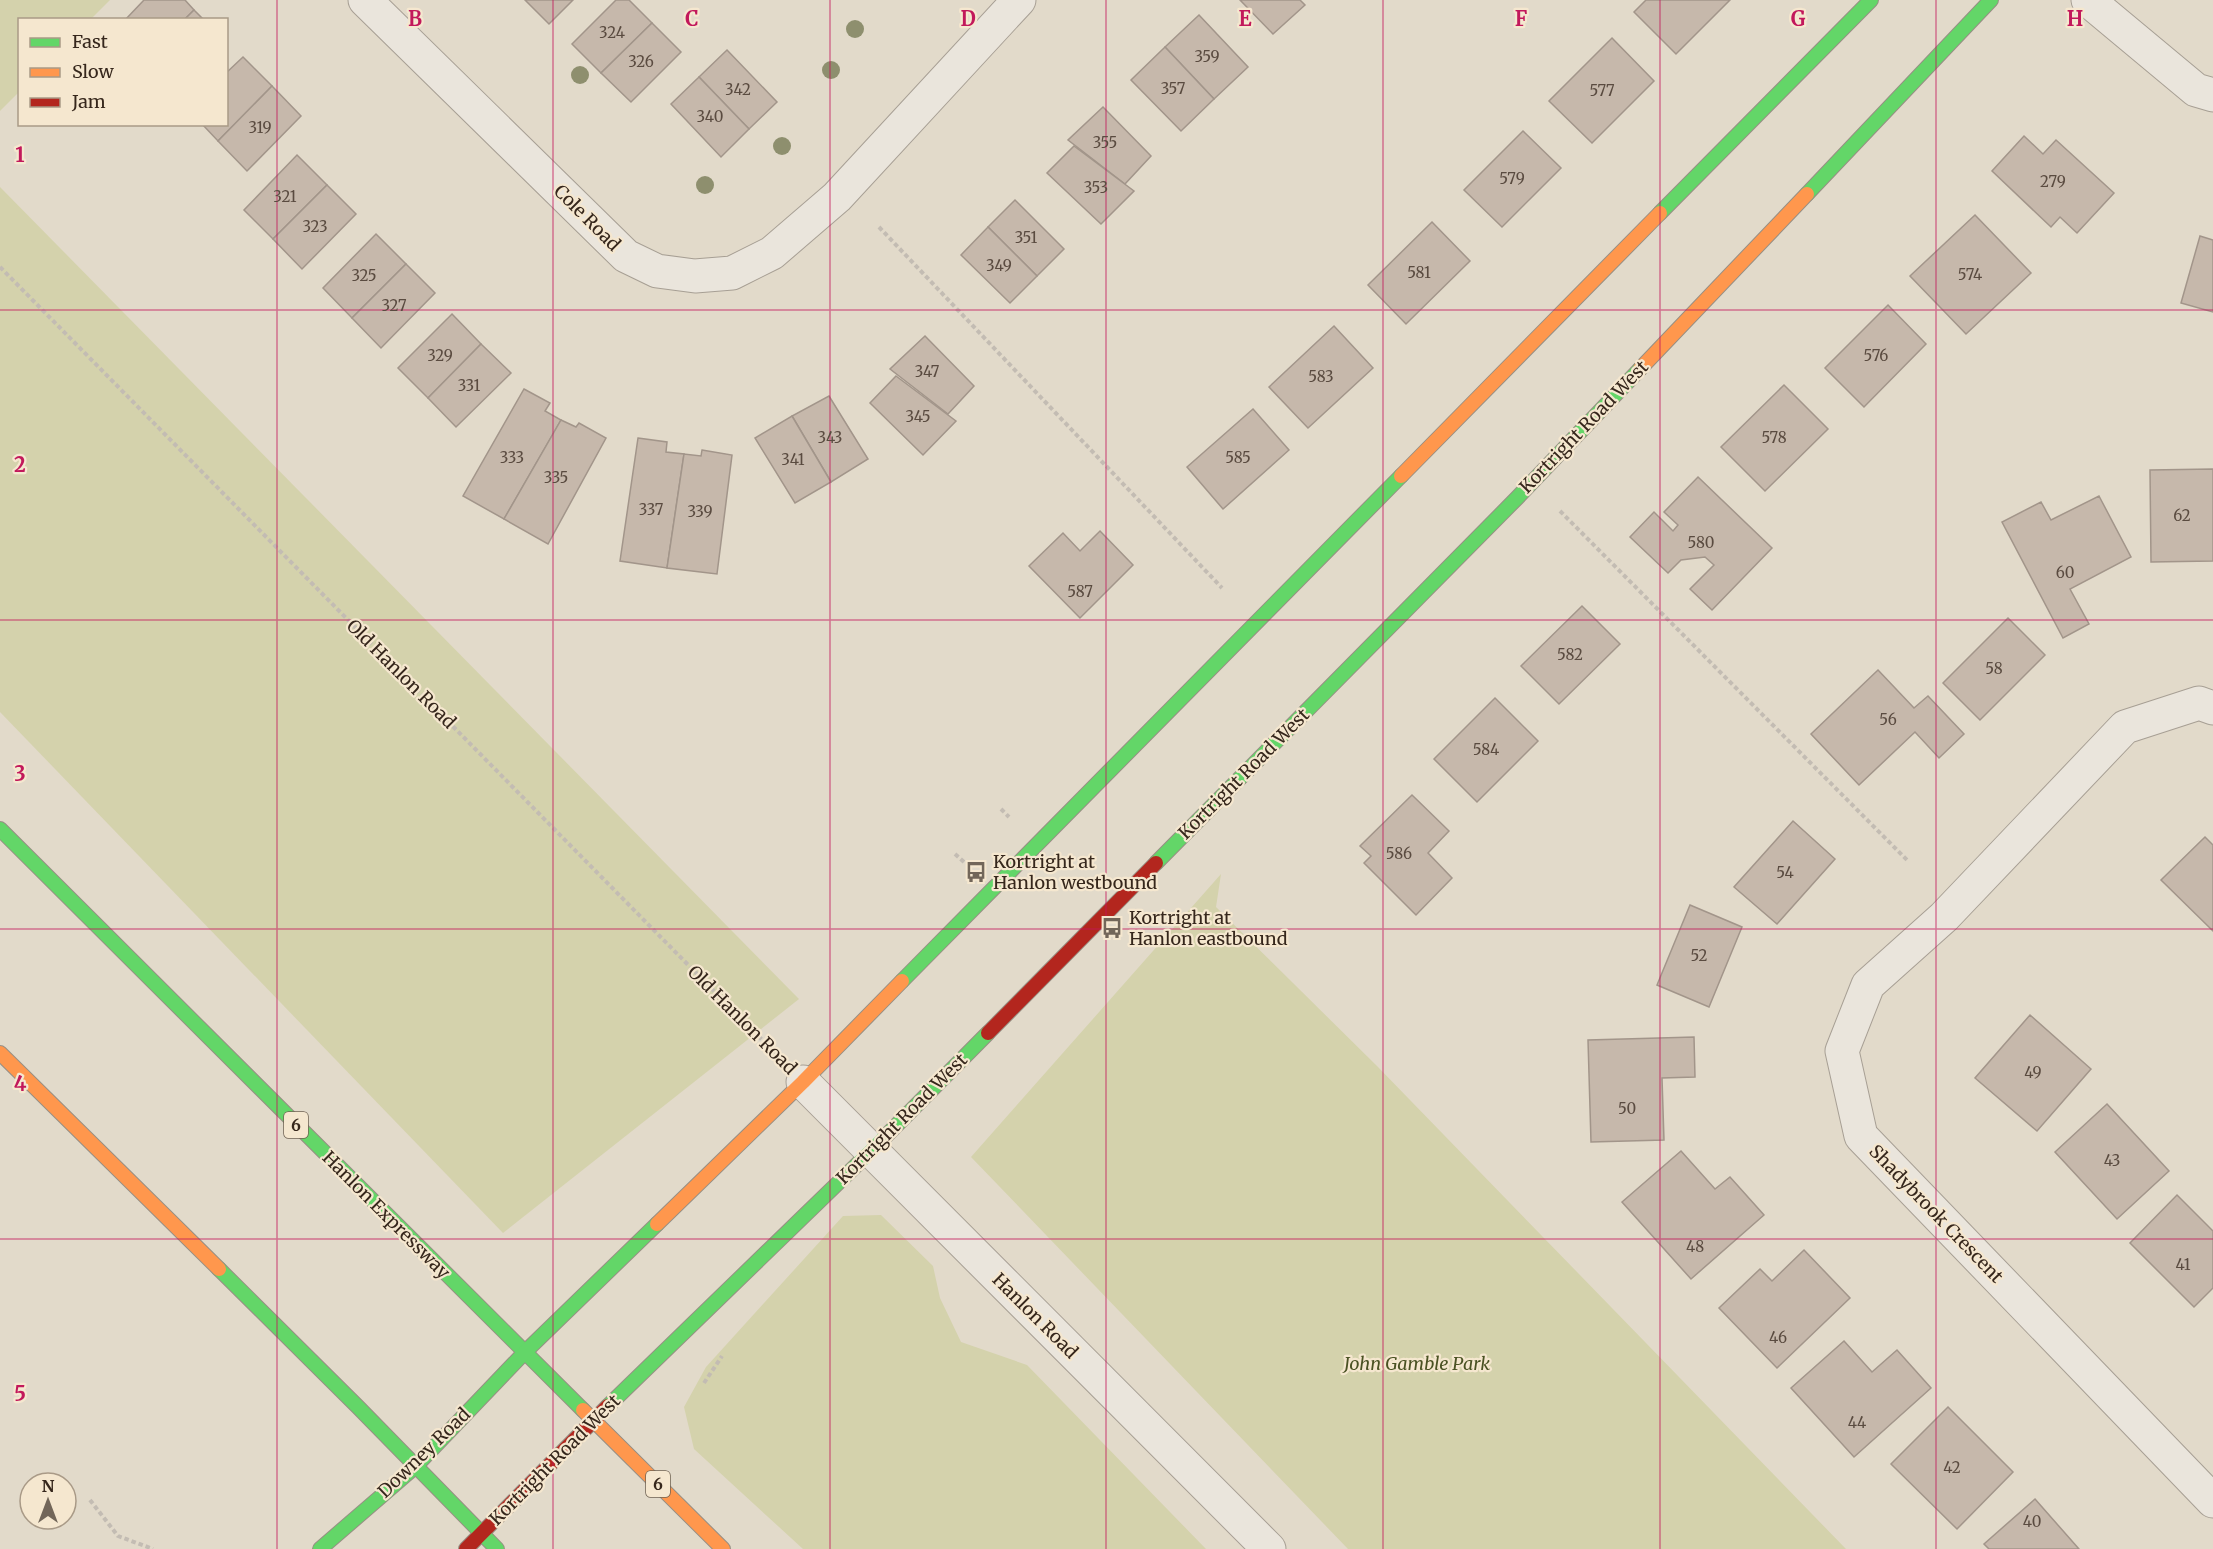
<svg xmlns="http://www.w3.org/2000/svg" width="2213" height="1549" viewBox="0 0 2213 1549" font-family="Merriweather,serif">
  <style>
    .green { fill: #d4d2ac }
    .building { fill: #c6b8ab; stroke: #a2958a; stroke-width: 1.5 }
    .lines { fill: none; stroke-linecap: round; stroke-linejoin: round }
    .street-casing { stroke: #a79f94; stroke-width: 35 }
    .fast-casing { stroke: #978f84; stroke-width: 16 }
    .slow-casing { stroke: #978f84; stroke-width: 16 }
    .jam-casing { stroke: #978f84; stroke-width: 16 }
    .path { stroke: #c3bcb3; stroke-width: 4; stroke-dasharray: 4.5 3; stroke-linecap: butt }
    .street { stroke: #eae5dc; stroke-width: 33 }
    .fast { stroke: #63d668; stroke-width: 14 }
    .slow { stroke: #ff974d; stroke-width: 14 }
    .jam { stroke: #b3261e; stroke-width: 14 }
    .tree { fill: #8e8f6e }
    .grid { fill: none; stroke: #c2185b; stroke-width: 1.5; stroke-opacity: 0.55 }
    .labels { text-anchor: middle; stroke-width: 4.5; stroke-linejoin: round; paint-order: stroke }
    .number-label { font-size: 15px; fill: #5a4b40 }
    .shield { fill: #f5e7cf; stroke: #6f6152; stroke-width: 1.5 }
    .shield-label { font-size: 16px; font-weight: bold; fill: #36271c }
    .street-label { font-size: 18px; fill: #36271c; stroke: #f5e7cf }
    .poi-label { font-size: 18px; fill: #36271c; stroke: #f5e7cf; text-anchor: start }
    .park-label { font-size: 18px; font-style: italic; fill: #4a5223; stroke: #f5e7cf }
    .grid-label { font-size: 20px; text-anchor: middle; font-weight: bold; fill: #c2185b; stroke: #f5e7cf; stroke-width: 4.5; stroke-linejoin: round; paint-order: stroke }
  </style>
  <rect width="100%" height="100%" fill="#e2daca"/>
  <!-- green -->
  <g class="green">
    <polygon points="0,0 110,0 91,19 20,20 19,92 0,111"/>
    <polygon points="0,187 799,999 503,1233 0,712"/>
    <polygon points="1221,874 1216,907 1377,1066 1846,1549 1348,1549 971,1157"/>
    <polygon points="881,1215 933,1266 940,1298 961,1342 1027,1365 1206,1549 803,1549 694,1449 684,1407 706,1367 843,1216"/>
  </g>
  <!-- building -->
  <g class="building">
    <polygon points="144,0 185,0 194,10 184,20 125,20"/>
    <polygon points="525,0 573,0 549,24"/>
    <polygon points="616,0 629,0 652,23 601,73 572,44"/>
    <polygon points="1240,0 1300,0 1305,5 1273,34"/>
    <polygon points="1646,0 1730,0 1676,54 1634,12"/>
    <polygon points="194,10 204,20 184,20"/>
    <polygon points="1199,15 1248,67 1214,99 1165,47"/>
    <polygon points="652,23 681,52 631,102 601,73"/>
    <polygon points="1612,38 1654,81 1592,143 1549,101"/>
    <polygon points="1165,47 1214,99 1181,131 1131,80"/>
    <polygon points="727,50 777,102 749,129 699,77"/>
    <polygon points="243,57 272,86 218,141 202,124 226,124 226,73"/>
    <polygon points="699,77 749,129 721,157 671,104"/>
    <polygon points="272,86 301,116 247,171 218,141"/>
    <polygon points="1103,107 1151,156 1125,184 1068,140"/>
    <polygon points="1523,131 1561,168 1502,227 1464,190"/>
    <polygon points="2024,136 2043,154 2056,140 2114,193 2077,233 2060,217 2051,227 1992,171"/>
    <polygon points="1074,146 1134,191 1101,224 1047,173"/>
    <polygon points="297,155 327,185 273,239 244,210"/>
    <polygon points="327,185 356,214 302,269 273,239"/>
    <polygon points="1015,200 1064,249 1037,276 988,227"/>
    <polygon points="1975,215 2031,273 1966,334 1910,276"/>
    <polygon points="1432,222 1470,261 1406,324 1368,285"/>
    <polygon points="988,227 1037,276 1010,303 961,255"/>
    <polygon points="376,234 406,264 352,318 323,288"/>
    <polygon points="2200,236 2213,240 2213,312 2181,303"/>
    <polygon points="406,264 435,293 381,348 352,318"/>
    <polygon points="1888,305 1926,344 1864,407 1825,368"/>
    <polygon points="452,314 481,344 428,398 398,368"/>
    <polygon points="1334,326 1373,368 1308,428 1269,387"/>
    <polygon points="925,336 974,386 948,414 890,369"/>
    <polygon points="481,344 511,373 456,427 428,398"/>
    <polygon points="896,376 956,421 923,455 870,403"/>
    <polygon points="1784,385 1828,429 1765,491 1721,447"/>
    <polygon points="524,389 550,403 545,411 561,420 504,519 463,496"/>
    <polygon points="829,396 868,459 831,482 792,416"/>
    <polygon points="1253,409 1289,450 1223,509 1187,467"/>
    <polygon points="792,416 831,482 795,503 755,438"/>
    <polygon points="561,420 576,427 579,423 606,438 548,544 504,519"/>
    <polygon points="638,438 667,442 666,452 684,454 667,568 620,561"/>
    <polygon points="702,450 732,455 717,574 667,568 684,454 701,456"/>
    <polygon points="2213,469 2213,561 2151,562 2150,470"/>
    <polygon points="1698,477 1772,548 1712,610 1690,589 1714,565 1705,557 1681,560 1668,573 1630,537 1654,512 1673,531 1678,525 1664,512"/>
    <polygon points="2099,496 2131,557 2070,589 2089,624 2063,638 2002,522 2041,502 2051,520"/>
    <polygon points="1100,531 1133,565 1080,618 1029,566 1063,533 1080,551"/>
    <polygon points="1582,606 1620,644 1559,704 1521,666"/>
    <polygon points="2008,618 2045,655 1980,720 1943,683"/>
    <polygon points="1878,670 1914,708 1928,696 1964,734 1939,758 1915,732 1859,785 1811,734"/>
    <polygon points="1495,698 1538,741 1477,802 1434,759"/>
    <polygon points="1412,795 1449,831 1428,853 1452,878 1416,915 1364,863 1371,856 1360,846"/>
    <polygon points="1793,821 1835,859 1777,924 1734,887"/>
    <polygon points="2205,837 2213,845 2213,931 2161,880"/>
    <polygon points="1690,905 1742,927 1709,1007 1657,985"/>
    <polygon points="2030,1015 2091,1069 2037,1131 1975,1078"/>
    <polygon points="1694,1037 1695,1077 1662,1078 1664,1140 1591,1142 1588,1040"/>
    <polygon points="2107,1104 2169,1171 2117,1219 2055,1152"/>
    <polygon points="1681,1151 1715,1189 1730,1177 1764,1215 1691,1279 1622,1202"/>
    <polygon points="2177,1195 2213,1231 2213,1288 2194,1307 2130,1243"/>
    <polygon points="1804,1250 1850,1298 1777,1368 1719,1308 1760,1269 1772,1281"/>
    <polygon points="1844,1341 1872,1372 1897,1350 1931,1388 1854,1457 1791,1388"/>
    <polygon points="1948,1407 2013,1472 1957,1529 1891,1464"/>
    <polygon points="2035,1499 2079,1549 1989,1549 1984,1544"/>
  </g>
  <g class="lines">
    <defs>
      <g id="street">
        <polyline points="365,0 626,256 657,271 695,276 732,273 772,253 837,197 1019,0"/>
        <polyline points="2088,0 2196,90 2213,95"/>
        <polyline points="2213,708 2199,703 2125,727 1944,917 1868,985 1842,1051 1861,1136 2213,1501"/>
        <polyline points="803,1082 1269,1549"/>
      </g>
      <g id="fast">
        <polyline points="1807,194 1991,0"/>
        <polyline points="1660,213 1871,0"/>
        <polyline points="0,829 583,1410"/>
        <polyline points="1156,863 1517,498 1640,369"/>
        <polyline points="902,981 1401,476"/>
        <polyline points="219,1269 358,1407 497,1549"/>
        <polyline points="608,1406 871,1151 988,1033"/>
        <polyline points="320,1549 415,1467 525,1352 657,1224"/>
      </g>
      <g id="slow">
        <polyline points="1640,369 1807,194"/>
        <polyline points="1401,476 1660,213"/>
        <polyline points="0,1053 219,1269"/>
        <polyline points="657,1224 803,1082 902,981"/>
        <polyline points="583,1410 723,1549"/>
      </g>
      <g id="jam">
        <polyline points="988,1033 1156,863"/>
        <polyline points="466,1549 608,1406"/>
      </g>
    </defs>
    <!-- street casing -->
    <use href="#street" class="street-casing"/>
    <!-- fast casing -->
    <use href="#fast" class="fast-casing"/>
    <!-- slow casing -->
    <use href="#slow" class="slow-casing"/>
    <!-- jam casing -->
    <use href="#jam" class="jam-casing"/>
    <!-- path -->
    <g class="path">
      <polyline points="879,227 1222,588"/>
      <polyline points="0,267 775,1053"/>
      <polyline points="1560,511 1908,861"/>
      <polyline points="1001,809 1009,817"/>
      <polyline points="955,854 964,862"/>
      <polyline points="704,1383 722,1356"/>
      <polyline points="90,1500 118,1536 153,1549"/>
    </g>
    <!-- street -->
    <use href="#street" class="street"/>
    <!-- fast -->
    <use href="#fast" class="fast"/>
    <!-- slow -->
    <use href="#slow" class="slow"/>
    <!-- jam -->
    <use href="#jam" class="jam"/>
  </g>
  <!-- trees -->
  <g class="tree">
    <circle cx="855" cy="29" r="9"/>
    <circle cx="831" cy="70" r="9"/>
    <circle cx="580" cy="75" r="9"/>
    <circle cx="782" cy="146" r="9"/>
    <circle cx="705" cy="185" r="9"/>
  </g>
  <!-- grid -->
  <path class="grid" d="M277,0v1549M553,0v1549M830,0v1549M1106,0v1549M1383,0v1549M1660,0v1549M1936,0v1549M0,310h2213M0,620h2213M0,929h2213M0,1239h2213"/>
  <!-- icons -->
  <defs>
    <symbol id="bus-bare" viewBox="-9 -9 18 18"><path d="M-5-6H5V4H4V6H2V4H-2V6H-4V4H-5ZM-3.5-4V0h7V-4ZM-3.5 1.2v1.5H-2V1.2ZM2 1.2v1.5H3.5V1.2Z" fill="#726659" stroke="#f5e7cf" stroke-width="2.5" paint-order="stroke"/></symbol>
  </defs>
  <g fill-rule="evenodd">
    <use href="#bus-bare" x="961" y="857" width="30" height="30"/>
    <use href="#bus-bare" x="1097" y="913" width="30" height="30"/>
  </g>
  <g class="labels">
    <!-- number labels -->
    <g class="number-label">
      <text x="612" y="38">324</text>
      <text x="1207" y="62">359</text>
      <text x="641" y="67">326</text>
      <text x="1173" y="94">357</text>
      <text x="738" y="95">342</text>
      <text x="1602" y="96">577</text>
      <text x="710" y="122">340</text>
      <text x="260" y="133">319</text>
      <text x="1105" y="148">355</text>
      <text x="1512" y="184">579</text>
      <text x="2053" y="187">279</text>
      <text x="1096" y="193">353</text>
      <text x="285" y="202">321</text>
      <text x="315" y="232">323</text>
      <text x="1026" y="243">351</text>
      <text x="999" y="271">349</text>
      <text x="1419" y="278">581</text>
      <text x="1970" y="280">574</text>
      <text x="364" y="281">325</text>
      <text x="394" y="311">327</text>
      <text x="440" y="361">329</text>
      <text x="1876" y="361">576</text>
      <text x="927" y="377">347</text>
      <text x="1321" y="382">583</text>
      <text x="469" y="391">331</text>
      <text x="918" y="422">345</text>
      <text x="830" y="443">343</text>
      <text x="1774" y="443">578</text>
      <text x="512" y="463">333</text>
      <text x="1238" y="463">585</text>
      <text x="793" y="465">341</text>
      <text x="556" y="483">335</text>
      <text x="651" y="515">337</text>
      <text x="700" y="517">339</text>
      <text x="2182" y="521">62</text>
      <text x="1701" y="548">580</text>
      <text x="2065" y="578">60</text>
      <text x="1080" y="597">587</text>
      <text x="1570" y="660">582</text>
      <text x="1994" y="674">58</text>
      <text x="1888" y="725">56</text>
      <text x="1486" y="755">584</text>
      <text x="1399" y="859">586</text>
      <text x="1785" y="878">54</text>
      <text x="1699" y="961">52</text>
      <text x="2033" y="1078">49</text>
      <text x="1627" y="1114">50</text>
      <text x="2112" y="1166">43</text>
      <text x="1695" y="1252">48</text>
      <text x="2183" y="1270">41</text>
      <text x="1778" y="1343">46</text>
      <text x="1857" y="1428">44</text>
      <text x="1952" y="1473">42</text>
      <text x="2032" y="1527">40</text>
    </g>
    <!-- shield labels -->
    <g class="shield">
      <rect x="284" y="1112" width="24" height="26" rx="4.5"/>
      <rect x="646" y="1471" width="24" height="26" rx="4.5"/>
    </g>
    <g class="shield-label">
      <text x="296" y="1131">6</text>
      <text x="658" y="1490">6</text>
    </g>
    <!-- street labels -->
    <g class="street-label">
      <text transform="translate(587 218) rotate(45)" y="6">Cole Road</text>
      <text transform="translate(1584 427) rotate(-46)" y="6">Kortright Road West</text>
      <text transform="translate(401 674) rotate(45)" y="6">Old Hanlon Road</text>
      <text transform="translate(1244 774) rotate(-45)" y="6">Kortright Road West</text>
      <text transform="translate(742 1020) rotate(45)" y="6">Old Hanlon Road</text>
      <text transform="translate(902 1119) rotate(-45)" y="6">Kortright Road West</text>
      <text transform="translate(1936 1214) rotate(46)" y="6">Shadybrook Crescent</text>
      <text transform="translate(386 1215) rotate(45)" y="6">Hanlon Expressway</text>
      <text transform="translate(1035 1316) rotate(45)" y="6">Hanlon Road</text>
      <text transform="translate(424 1453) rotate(-44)" y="6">Downey Road</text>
      <text transform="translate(555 1460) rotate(-45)" y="6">Kortright Road West</text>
    </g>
    <!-- poi labels -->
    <g class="poi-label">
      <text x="993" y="868">Kortright at<tspan x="993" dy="21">Hanlon westbound</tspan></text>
      <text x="1129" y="924">Kortright at<tspan x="1129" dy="21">Hanlon eastbound</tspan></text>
    </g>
    <!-- park labels -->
    <g class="park-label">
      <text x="1417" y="1370">John Gamble Park</text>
    </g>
  </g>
  <g class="grid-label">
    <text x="415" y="26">B</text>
    <text x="692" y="26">C</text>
    <text x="968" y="26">D</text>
    <text x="1245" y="26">E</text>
    <text x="1521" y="26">F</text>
    <text x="1798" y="26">G</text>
    <text x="2075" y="26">H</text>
    <text x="20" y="162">1</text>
    <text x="20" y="472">2</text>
    <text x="20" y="781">3</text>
    <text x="20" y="1091">4</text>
    <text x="20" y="1401">5</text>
  </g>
  <!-- legend -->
  <rect x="18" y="18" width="210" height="108" fill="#f5e7cf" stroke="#a99a87" stroke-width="1.5"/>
  <rect x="30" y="38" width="30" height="9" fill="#63d668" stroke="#a99a87" stroke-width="1.5"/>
  <text x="72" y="48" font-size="18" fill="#36271c">Fast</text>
  <rect x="30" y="68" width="30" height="9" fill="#ff974d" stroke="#a99a87" stroke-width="1.5"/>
  <text x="72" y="78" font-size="18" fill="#36271c">Slow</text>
  <rect x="30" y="98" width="30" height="9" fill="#b3261e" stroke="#a99a87" stroke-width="1.5"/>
  <text x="72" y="108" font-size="18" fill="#36271c">Jam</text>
  <!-- north arrow -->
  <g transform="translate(48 1501)"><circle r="28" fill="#f5e7cf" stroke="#a99a87" stroke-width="1.5"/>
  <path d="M0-4.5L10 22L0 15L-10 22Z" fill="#726659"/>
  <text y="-9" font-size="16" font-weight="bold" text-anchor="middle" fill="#36271c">N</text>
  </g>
</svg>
